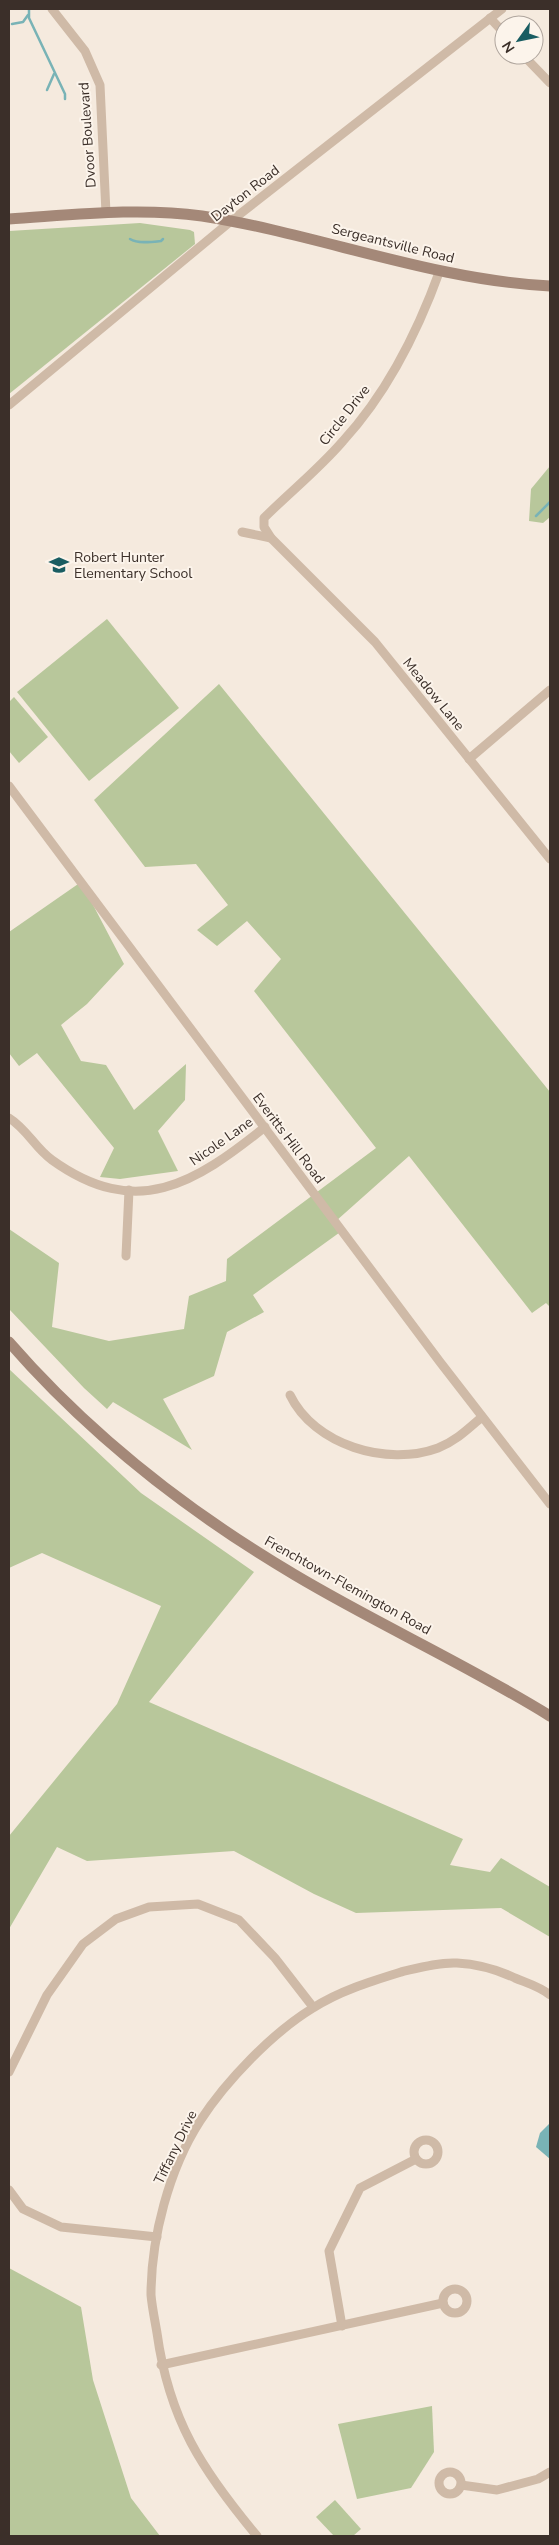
<svg xmlns="http://www.w3.org/2000/svg" width="559" height="2545" viewBox="0 0 559 2545" font-family="'Nunito Sans',sans-serif">
  <style>
    .green { fill: #b8c79b }
    .water { fill: #79b3b6 }
    .lines { fill: none; stroke-linecap: round; stroke-linejoin: round }
    .stream { stroke: #79b3b6; stroke-width: 2.5 }
    .street { stroke: #cfbaa7; stroke-width: 9 }
    .secondary { stroke: #a48878; stroke-width: 11 }
    .labels { text-anchor: middle; stroke-width: 4; stroke-linejoin: round; paint-order: stroke }
    .street-label { font-size: 14px; fill: #3b2f29; stroke: #fcf4eb }
    .poi-label { font-size: 14px; fill: #3b2f29; stroke: #fcf4eb; text-anchor: start }
  </style>
  <rect width="100%" height="100%" fill="#f5eade"/>
  <!-- green -->
  <g class="green">
    <polygon points="140,223 190,230 194,232 195,244 9,394 9,231"/>
    <polygon points="550,466 550,517 543,523 529,521 531,489"/>
    <polygon points="107,619 179,708 89,781 17,692"/>
    <polygon points="219,684 550,1092 550,1307 546,1303 532,1313 409,1156 336,1221 343,1230 253,1295 264,1312 227,1332 214,1376 163,1399 192,1450 113,1402 107,1409 84,1388 9,1309 9,1229 59,1263 52,1327 109,1341 184,1329 189,1296 226,1281 227,1259 376,1148 254,991 281,959 247,921 217,946 197,930 228,905 196,864 145,867 94,800"/>
    <polygon points="14,697 48,737 19,763 9,751 9,702"/>
    <polygon points="81,882 124,964 87,1004 61,1025 81,1061 106,1065 134,1110 186,1064 185,1100 158,1131 178,1171 120,1179 100,1177 114,1148 37,1053 19,1066 9,1053 9,932"/>
    <polygon points="9,1369 141,1493 254,1572 149,1702 463,1839 450,1865 490,1872 501,1858 550,1887 550,1937 501,1908 356,1913 314,1894 234,1851 87,1861 57,1847 9,1929 9,1836 117,1704 161,1606 42,1553 9,1568"/>
    <polygon points="9,2268 81,2307 93,2380 131,2498 160,2536 9,2536"/>
    <polygon points="432,2406 434,2452 411,2488 357,2499 338,2424"/>
    <polygon points="335,2500 361,2529 353,2536 334,2536 316,2517"/>
  </g>
  <!-- water -->
  <polygon class="water" points="550,2123 550,2159 536,2147 540,2133"/>
  <g class="lines">
    <!-- stream -->
    <g class="stream">
      <polyline points="29,9 29,18 65,94 65,99"/>
      <polyline points="12,24 23,22 28,15"/>
      <polyline points="47,90 54,74"/>
      <path d="M130,239c8,5 22,3 31,2l2,-2"/>
      <polyline points="536,516 550,502"/>
    </g>
    <!-- street -->
    <g class="street">
      <polyline points="52,9 85,51 100,85 106,213"/>
      <polyline points="490,18 504,33"/>
      <polyline points="523,55 550,83"/>
      <path d="M440,270c-22,61 -53,123 -97,171 -24,28 -53,51 -79,77v9l7,11 104,104 175,217"/>
      <polyline points="9,405 231,221 502,9"/>
      <polyline points="242,532 271,538"/>
      <polyline points="469,759 550,690"/>
      <polyline points="9,786 440,1362 550,1504"/>
      <path d="M9,1118c18,11 26,30 43,42 85,61 143,23 213,-33"/>
      <polyline points="126,1256 129,1190"/>
      <path d="M290,1395c24,50 97,72 148,53 18,-7 30,-19 44,-31"/>
      <polyline points="9,2072 47,1995 83,1944 116,1919 149,1907 198,1904 239,1920 275,1958 313,2007"/>
      <circle cx="426" cy="2152" r="12"/>
      <polyline points="9,2190 23,2209 61,2227 157,2237"/>
      <circle cx="455" cy="2301" r="12"/>
      <polyline points="342,2326 329,2251 360,2188 416,2159"/>
      <polyline points="161,2365 443,2303"/>
      <circle cx="450" cy="2483" r="11"/>
      <polyline points="461,2485 497,2490 538,2479 550,2472"/>
      <path d="M257,2536c-55,-66 -88,-116 -100,-203 -2,-12 -5,-26 -6,-38 0,-57 18,-126 49,-174 26,-40 72,-88 113,-113 26,-17 59,-27 88,-36 17,-4 38,-10 56,-9 19,1 41,7 58,15 12,5 26,9 35,17"/>
    </g>
    <!-- secondary -->
    <g class="secondary">
      <path d="M9,219c63,-4 129,-12 193,-3 116,18 230,64 348,70"/>
      <path d="M9,1342c81,93 181,171 286,233 84,50 173,90 255,141"/>
    </g>
  </g>
  <!-- icons -->
  <defs>
    <symbol id="school-bare" viewBox="-9 -9 18 18"><path d="M0-5L7-2L0 1L-7-2ZM-4 1L0 2.5L4 1V4Q0 6-4 4Z" fill="#195d62" stroke="#fcf4eb" stroke-width="2.5" paint-order="stroke"/></symbol>
  </defs>
  <g fill-rule="evenodd">
    <use href="#school-bare" x="45" y="551" width="28" height="28"/>
  </g>
  <g class="labels">
    <!-- street labels -->
    <g class="street-label">
      <text transform="translate(87 135) rotate(-94)" y="5">Dvoor Boulevard</text>
      <text transform="translate(245 193) rotate(-38)" y="5">Dayton Road</text>
      <text transform="translate(393 243) rotate(14)" y="5">Sergeantsville Road</text>
      <text transform="translate(344 415) rotate(-52)" y="5">Circle Drive</text>
      <text transform="translate(434 694) rotate(51)" y="5">Meadow Lane</text>
      <text transform="translate(289 1138) rotate(53)" y="5">Everitts Hill Road</text>
      <text transform="translate(221 1141) rotate(-35)" y="5">Nicole Lane</text>
      <text transform="translate(348 1585) rotate(29)" y="5">Frenchtown-Flemington Road</text>
      <text transform="translate(175 2147) rotate(-64)" y="5">Tiffany Drive</text>
    </g>
    <!-- poi labels -->
    <g class="poi-label">
      <text x="74" y="562">Robert Hunter<tspan x="74" dy="16">Elementary School</tspan></text>
    </g>
  </g>
  <!-- border -->
  <rect width="559" height="2545" fill="none" stroke="#3b2f29" stroke-width="20"/>
  <!-- north arrow -->
  <g transform="translate(519 40) rotate(237)"><circle r="24" fill="#fcf4eb" stroke="#afa59d"/>
  <path d="M0-4L9 19L0 12L-9 19Z" fill="#195d62"/>
  <text y="-8" font-size="14" font-weight="bold" text-anchor="middle" fill="#3b2f29">N</text>
  </g>
</svg>
